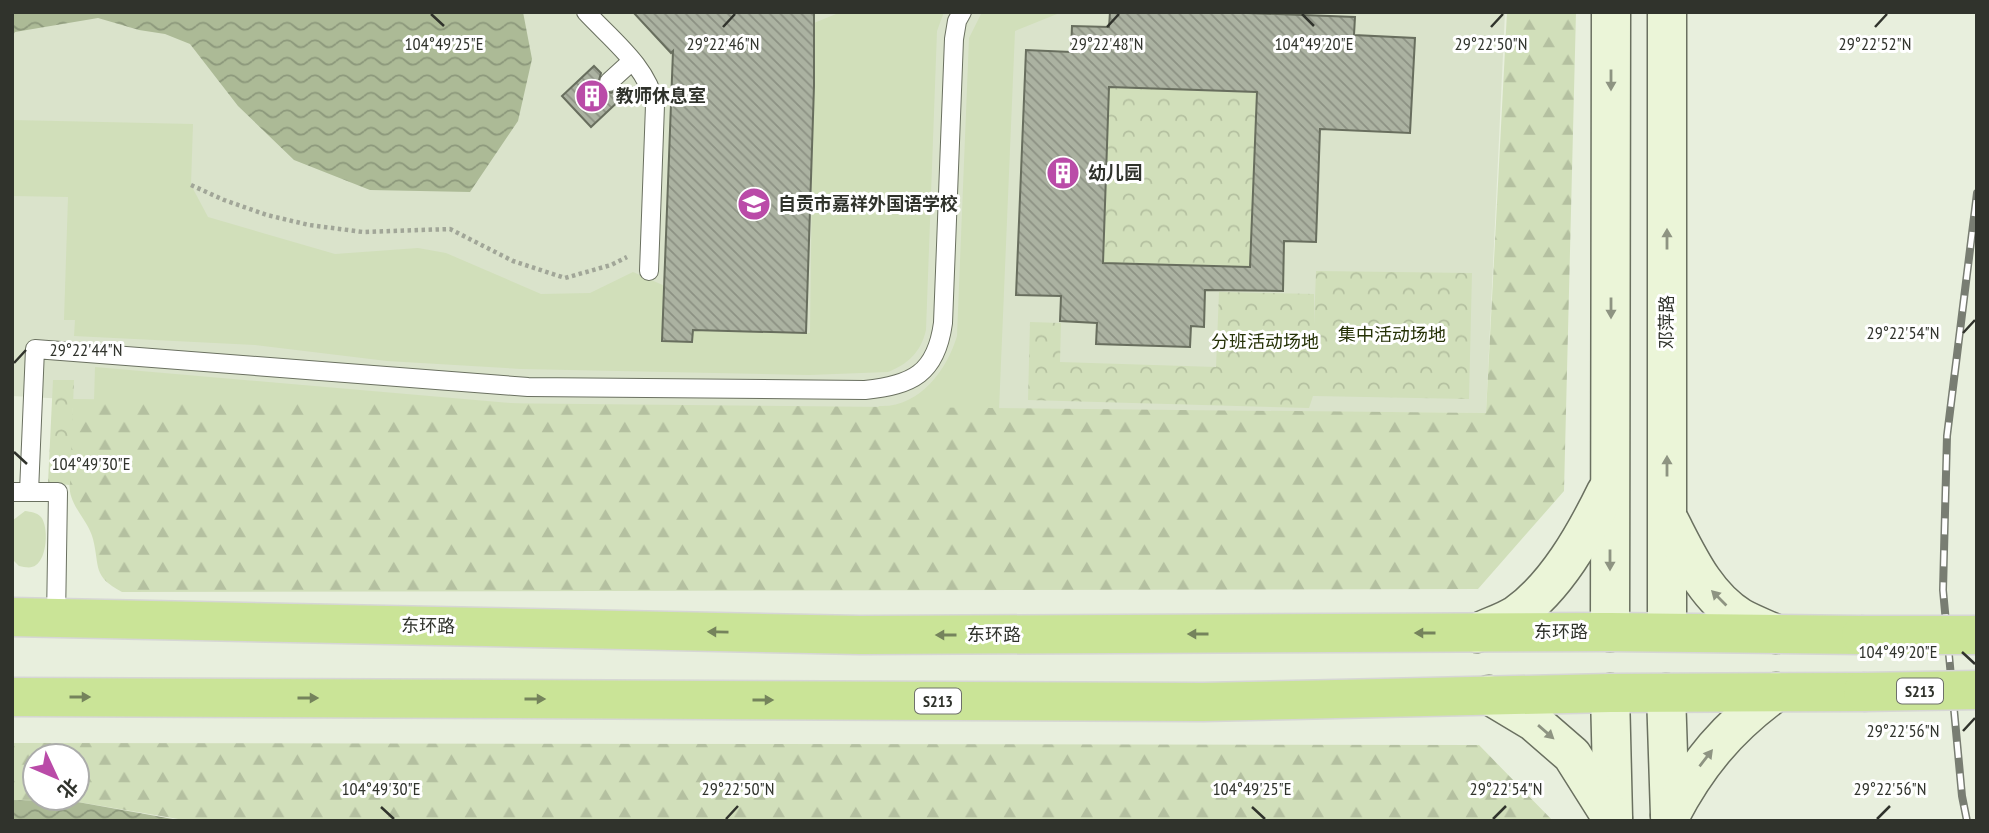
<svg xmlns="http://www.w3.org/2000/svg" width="1989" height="833" viewBox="0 0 1989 833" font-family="'PT Sans Narrow','Noto Sans SC',sans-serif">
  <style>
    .built { fill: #dae3cb }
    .green { fill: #d1dfba }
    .forest { fill: url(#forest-firs); fill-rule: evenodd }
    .park { fill: url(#park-crowns) }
    .water { fill: url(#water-waves) }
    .building { fill: url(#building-back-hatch); stroke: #686e5e; stroke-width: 2; fill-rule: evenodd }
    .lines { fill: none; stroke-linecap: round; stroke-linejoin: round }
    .service-casing { stroke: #6a7060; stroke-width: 20 }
    .secondary-casing { stroke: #6a7060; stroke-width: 41 }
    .trunk-casing { stroke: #d6d6d5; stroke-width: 41 }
    .path { stroke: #a1a698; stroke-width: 4.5; stroke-dasharray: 3.5 3.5; stroke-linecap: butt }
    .service { stroke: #fff; stroke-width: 18 }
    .secondary { stroke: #ebf5d8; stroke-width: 38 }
    .trunk { stroke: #cae497; stroke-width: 38 }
    .rail-casing { stroke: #787d72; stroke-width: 8 }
    .rail { stroke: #fff; stroke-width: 5; stroke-dasharray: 16; stroke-linecap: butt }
    .trunk-bridge-casing { stroke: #d6d6d5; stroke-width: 41; stroke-linecap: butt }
    .trunk-bridge { stroke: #cae497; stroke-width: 38 }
    .oneway { fill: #8e9482 }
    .oneway2 { fill: #75835c }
    .ticks { fill: none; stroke: #30332c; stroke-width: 2.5 }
    .labels { text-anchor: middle; stroke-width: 6; stroke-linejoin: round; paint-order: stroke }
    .shield { fill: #fff; stroke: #6e706b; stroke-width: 2 }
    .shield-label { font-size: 16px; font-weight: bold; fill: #30332c }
    .poi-label { font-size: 18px; font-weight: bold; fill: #30332c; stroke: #fff; text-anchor: start }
    .street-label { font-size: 18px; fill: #30332c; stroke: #fff }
    .park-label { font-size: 18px; fill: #263207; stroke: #fff }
    .ticks-label { font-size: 18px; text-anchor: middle; fill: #30332c; stroke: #fff; stroke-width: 6; stroke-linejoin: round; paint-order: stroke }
  </style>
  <defs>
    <pattern id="forest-firs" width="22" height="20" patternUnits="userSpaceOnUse" patternTransform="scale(1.75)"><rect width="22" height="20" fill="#d1dfba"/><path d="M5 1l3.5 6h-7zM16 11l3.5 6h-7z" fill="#b4c0a0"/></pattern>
    <pattern id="park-crowns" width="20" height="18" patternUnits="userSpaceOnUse" patternTransform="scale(1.75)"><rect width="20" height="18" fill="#d1dfba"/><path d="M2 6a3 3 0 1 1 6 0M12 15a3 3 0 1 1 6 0" fill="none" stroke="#b4c0a0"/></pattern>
    <pattern id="water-waves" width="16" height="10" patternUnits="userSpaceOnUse" patternTransform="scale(1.75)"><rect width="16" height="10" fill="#acba96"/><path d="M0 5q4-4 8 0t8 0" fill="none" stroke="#8c987b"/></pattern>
    <pattern id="building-back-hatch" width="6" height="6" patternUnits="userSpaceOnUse" patternTransform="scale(1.75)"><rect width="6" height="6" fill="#abb2a1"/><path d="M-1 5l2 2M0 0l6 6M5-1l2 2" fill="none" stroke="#8c9183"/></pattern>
  </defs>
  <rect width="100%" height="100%" fill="#e8efdd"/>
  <!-- built -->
  <polygon class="built" points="12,12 1505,12 1486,413 194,406 12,396"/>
  <!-- green -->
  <g class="green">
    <path d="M841,12h103l-7,19 -11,299c-5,22 -18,34 -38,42l-79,3 -288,-6 -134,-8 -132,-16 -181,-9 1,-16h-11l4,-123 -55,-1 -1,5v-81l181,4 -2,61 17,32 127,37 83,-6 28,5 95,41 49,-1 43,-21 32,14 -3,56h30l1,-12 117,3 4,-310z"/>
    <path d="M982,12h80l-47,19 -16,379 -122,-1 2,-3c40,2 68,-36 78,-70l12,-298z"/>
    <polygon points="95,367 521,404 94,401"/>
    <path d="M25,511c6,1 11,1 16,6 8,10 6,41 -5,48 -5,4 -11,2 -17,1l-7,-7v-38z"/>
  </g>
  <!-- forest -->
  <g class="forest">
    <path d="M1507,12h69l-12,479 -86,98 -1356,3c-30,-16 -22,-25 -29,-53 -4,-16 -17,-27 -22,-43 -5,-16 1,-76 2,-97l1413,14z"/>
    <path d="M12,743l1467,2 74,76h-1363l-118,-20 -60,-1zM35,756h42v42h-42z"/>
  </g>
  <!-- park -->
  <g class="park">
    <polygon points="1109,87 1258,92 1250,267 1103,263"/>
    <polygon points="1316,271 1472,273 1469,399 1313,396 1309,408 1028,400 1030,322 1061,323 1060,362 1216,367 1219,292 1314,294 1314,325"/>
    <polygon points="53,380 74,380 70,485 48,483"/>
  </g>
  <!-- water -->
  <g class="water">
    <polygon points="12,12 523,12 532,59 518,121 470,192 370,190 294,160 238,106 190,44 165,34 139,30 98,18 15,32 12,37"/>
    <polygon points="12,800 72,801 184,821 12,821"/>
  </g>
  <!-- building -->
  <g class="building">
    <polygon points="633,12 814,12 814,86 806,333 693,330 692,342 662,341 673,51 671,53"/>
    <path d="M1110,12h111l134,5 -1,18 61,3 -5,95 -90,-4 -4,113 -32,-1 -1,50 -78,-1 -1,37 -13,-1 -1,21 -94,-3 1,-21 -37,-2 1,-25 -45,-1 10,-245 45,2 1,-26 37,1zM1109,87l148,5 -7,175 -147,-4z"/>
    <polygon points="594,66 601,73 598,84 601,90 611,93 617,90 623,97 591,127 562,96"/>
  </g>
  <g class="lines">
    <defs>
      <g id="service">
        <path d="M586,12c26,28 62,55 69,93l-6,166"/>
        <polyline points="609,82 632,61"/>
        <polyline points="12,492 58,492 56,619"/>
        <path d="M29,492l6,-143 493,38 337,3c47,-5 71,-16 78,-67l11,-284 3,-18 5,-9"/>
      </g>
      <g id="secondary">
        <polyline points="1667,12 1667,632"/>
        <path d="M1670,522c18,35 36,75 71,96 11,6 24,11 35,16"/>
        <polyline points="1610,632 1611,12"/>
        <path d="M1477,633c12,-6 28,-11 39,-18 40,-28 69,-80 90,-123"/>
        <polyline points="1610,693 1613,817"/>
        <polyline points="1666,693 1670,815"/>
        <polyline points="1489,695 1534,722 1572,755 1613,820"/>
        <path d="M1670,816c27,-52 58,-89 106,-124"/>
      </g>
      <g id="trunk">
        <polyline points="12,617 860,635 1610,632 1861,635"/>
        <polyline points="12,697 1203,702 1610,693 1863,692"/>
      </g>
    </defs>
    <!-- service casing -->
    <use href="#service" class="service-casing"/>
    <!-- secondary casing -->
    <use href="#secondary" class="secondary-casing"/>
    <!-- trunk casing -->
    <use href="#trunk" class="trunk-casing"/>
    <!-- path -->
    <polyline class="path" points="191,185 224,200 267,215 309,225 363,232 450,229 513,261 565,278 611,265 627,257"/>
    <!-- service -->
    <use href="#service" class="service"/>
    <!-- secondary -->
    <use href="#secondary" class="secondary"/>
    <!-- trunk -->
    <use href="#trunk" class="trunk"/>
    <defs>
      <polyline id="rail" points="1967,821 1962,796 1943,590 1947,436 1977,193"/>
    </defs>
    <!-- rail casing -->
    <use href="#rail" class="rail-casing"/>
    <!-- rail -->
    <use href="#rail" class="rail"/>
    <defs>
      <g id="trunk-bridge">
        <polyline points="1861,635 1977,635"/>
        <polyline points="1863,692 1977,690"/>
      </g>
    </defs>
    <!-- trunk-bridge casing -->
    <use href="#trunk-bridge" class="trunk-bridge-casing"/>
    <!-- trunk-bridge -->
    <use href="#trunk-bridge" class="trunk-bridge"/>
  </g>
  <!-- one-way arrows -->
  <defs><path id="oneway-solid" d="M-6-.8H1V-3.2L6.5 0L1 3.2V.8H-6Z" transform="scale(1.75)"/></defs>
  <g class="oneway">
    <use href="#oneway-solid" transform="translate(1611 80) rotate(90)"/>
    <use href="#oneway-solid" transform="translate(1667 239) rotate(-90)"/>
    <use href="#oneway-solid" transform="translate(1611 308) rotate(90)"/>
    <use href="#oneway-solid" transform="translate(1667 466) rotate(-90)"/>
    <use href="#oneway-solid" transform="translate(1610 560) rotate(90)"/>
    <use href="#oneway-solid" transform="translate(1719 598) rotate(-135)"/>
    <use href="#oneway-solid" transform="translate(1546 732) rotate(41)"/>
    <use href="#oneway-solid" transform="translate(1706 758) rotate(-52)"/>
  </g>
  <g class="oneway2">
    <use href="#oneway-solid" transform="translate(718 632) rotate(-179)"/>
    <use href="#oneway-solid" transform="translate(1425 633) rotate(180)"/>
    <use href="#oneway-solid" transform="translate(1198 634) rotate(180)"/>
    <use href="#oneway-solid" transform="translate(946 635) rotate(180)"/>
    <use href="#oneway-solid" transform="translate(80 697)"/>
    <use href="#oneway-solid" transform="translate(308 698)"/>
    <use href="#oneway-solid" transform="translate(535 699)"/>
    <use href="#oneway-solid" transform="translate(763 700)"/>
  </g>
  <!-- ticks -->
  <path class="ticks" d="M431,14l13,12M1302,14l12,12M723,27l12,-13M1107,27l12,-13M1491,27l12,-13M1875,27l12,-13M1963,333l12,-13M14,363l12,-13M14,452l13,12M1962,652l13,12M1963,731l12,-13M381,807l13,12M1252,807l13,12M726,819l12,-13M1493,819l13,-13M1877,819l13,-13"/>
  <!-- icons -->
  <defs>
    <symbol id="building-disc" viewBox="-11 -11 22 22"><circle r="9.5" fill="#ba4ba8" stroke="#fff"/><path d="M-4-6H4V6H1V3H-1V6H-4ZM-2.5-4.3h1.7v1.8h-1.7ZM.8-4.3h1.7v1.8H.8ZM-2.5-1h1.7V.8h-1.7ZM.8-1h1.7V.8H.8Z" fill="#fff"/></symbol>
    <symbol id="school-disc" viewBox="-11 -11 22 22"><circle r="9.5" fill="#ba4ba8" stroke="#fff"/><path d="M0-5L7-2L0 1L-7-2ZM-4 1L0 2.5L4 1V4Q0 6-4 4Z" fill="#fff"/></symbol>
  </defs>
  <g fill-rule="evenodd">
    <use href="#building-disc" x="573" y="77" width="38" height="38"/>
    <use href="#building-disc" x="1044" y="154" width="38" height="38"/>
    <use href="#school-disc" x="735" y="185" width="38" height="38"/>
  </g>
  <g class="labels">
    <!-- shield labels -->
    <g class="shield">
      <rect x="1897" y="678.5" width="46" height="25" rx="5"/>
      <rect x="915" y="688.5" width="46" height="25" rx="5"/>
    </g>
    <g class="shield-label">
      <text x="1920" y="697">S213</text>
      <text x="938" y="707">S213</text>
    </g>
    <!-- poi labels -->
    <g class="poi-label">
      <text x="616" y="102">教师休息室</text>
      <text x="1088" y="179">幼儿园</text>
      <text x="778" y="210">自贡市嘉祥外国语学校</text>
    </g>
    <!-- street labels -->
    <g class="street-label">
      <text transform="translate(1667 322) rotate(-90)" y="6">邓萍路</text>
      <text transform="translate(428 626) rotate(1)" y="6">东环路</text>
      <text x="1561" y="638">东环路</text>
      <text x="994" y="641">东环路</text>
    </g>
    <!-- park labels -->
    <g class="park-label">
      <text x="1392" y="341">集中活动场地</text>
      <text x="1265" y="348">分班活动场地</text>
    </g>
  </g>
  <g class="ticks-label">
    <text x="444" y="50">104°49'25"E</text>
    <text x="1314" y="50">104°49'20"E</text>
    <text x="723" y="50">29°22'46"N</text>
    <text x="1107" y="50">29°22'48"N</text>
    <text x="1491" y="50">29°22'50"N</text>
    <text x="1875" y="50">29°22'52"N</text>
    <text x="1903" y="339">29°22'54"N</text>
    <text x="86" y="356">29°22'44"N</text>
    <text x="91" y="470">104°49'30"E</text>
    <text x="1898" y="658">104°49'20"E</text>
    <text x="1903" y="737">29°22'56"N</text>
    <text x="738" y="795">29°22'50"N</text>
    <text x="1506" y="795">29°22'54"N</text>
    <text x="1890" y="795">29°22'56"N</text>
    <text x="381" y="795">104°49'30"E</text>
    <text x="1252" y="795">104°49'25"E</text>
  </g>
  <!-- border -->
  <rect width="1989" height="833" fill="none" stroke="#30332c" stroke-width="28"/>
  <!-- north arrow -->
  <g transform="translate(56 777) rotate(134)"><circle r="33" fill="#ffffff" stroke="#acadab" stroke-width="2"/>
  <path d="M0-5L12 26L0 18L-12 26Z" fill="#ba4ba8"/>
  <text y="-10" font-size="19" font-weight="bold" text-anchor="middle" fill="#30332c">北</text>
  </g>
</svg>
